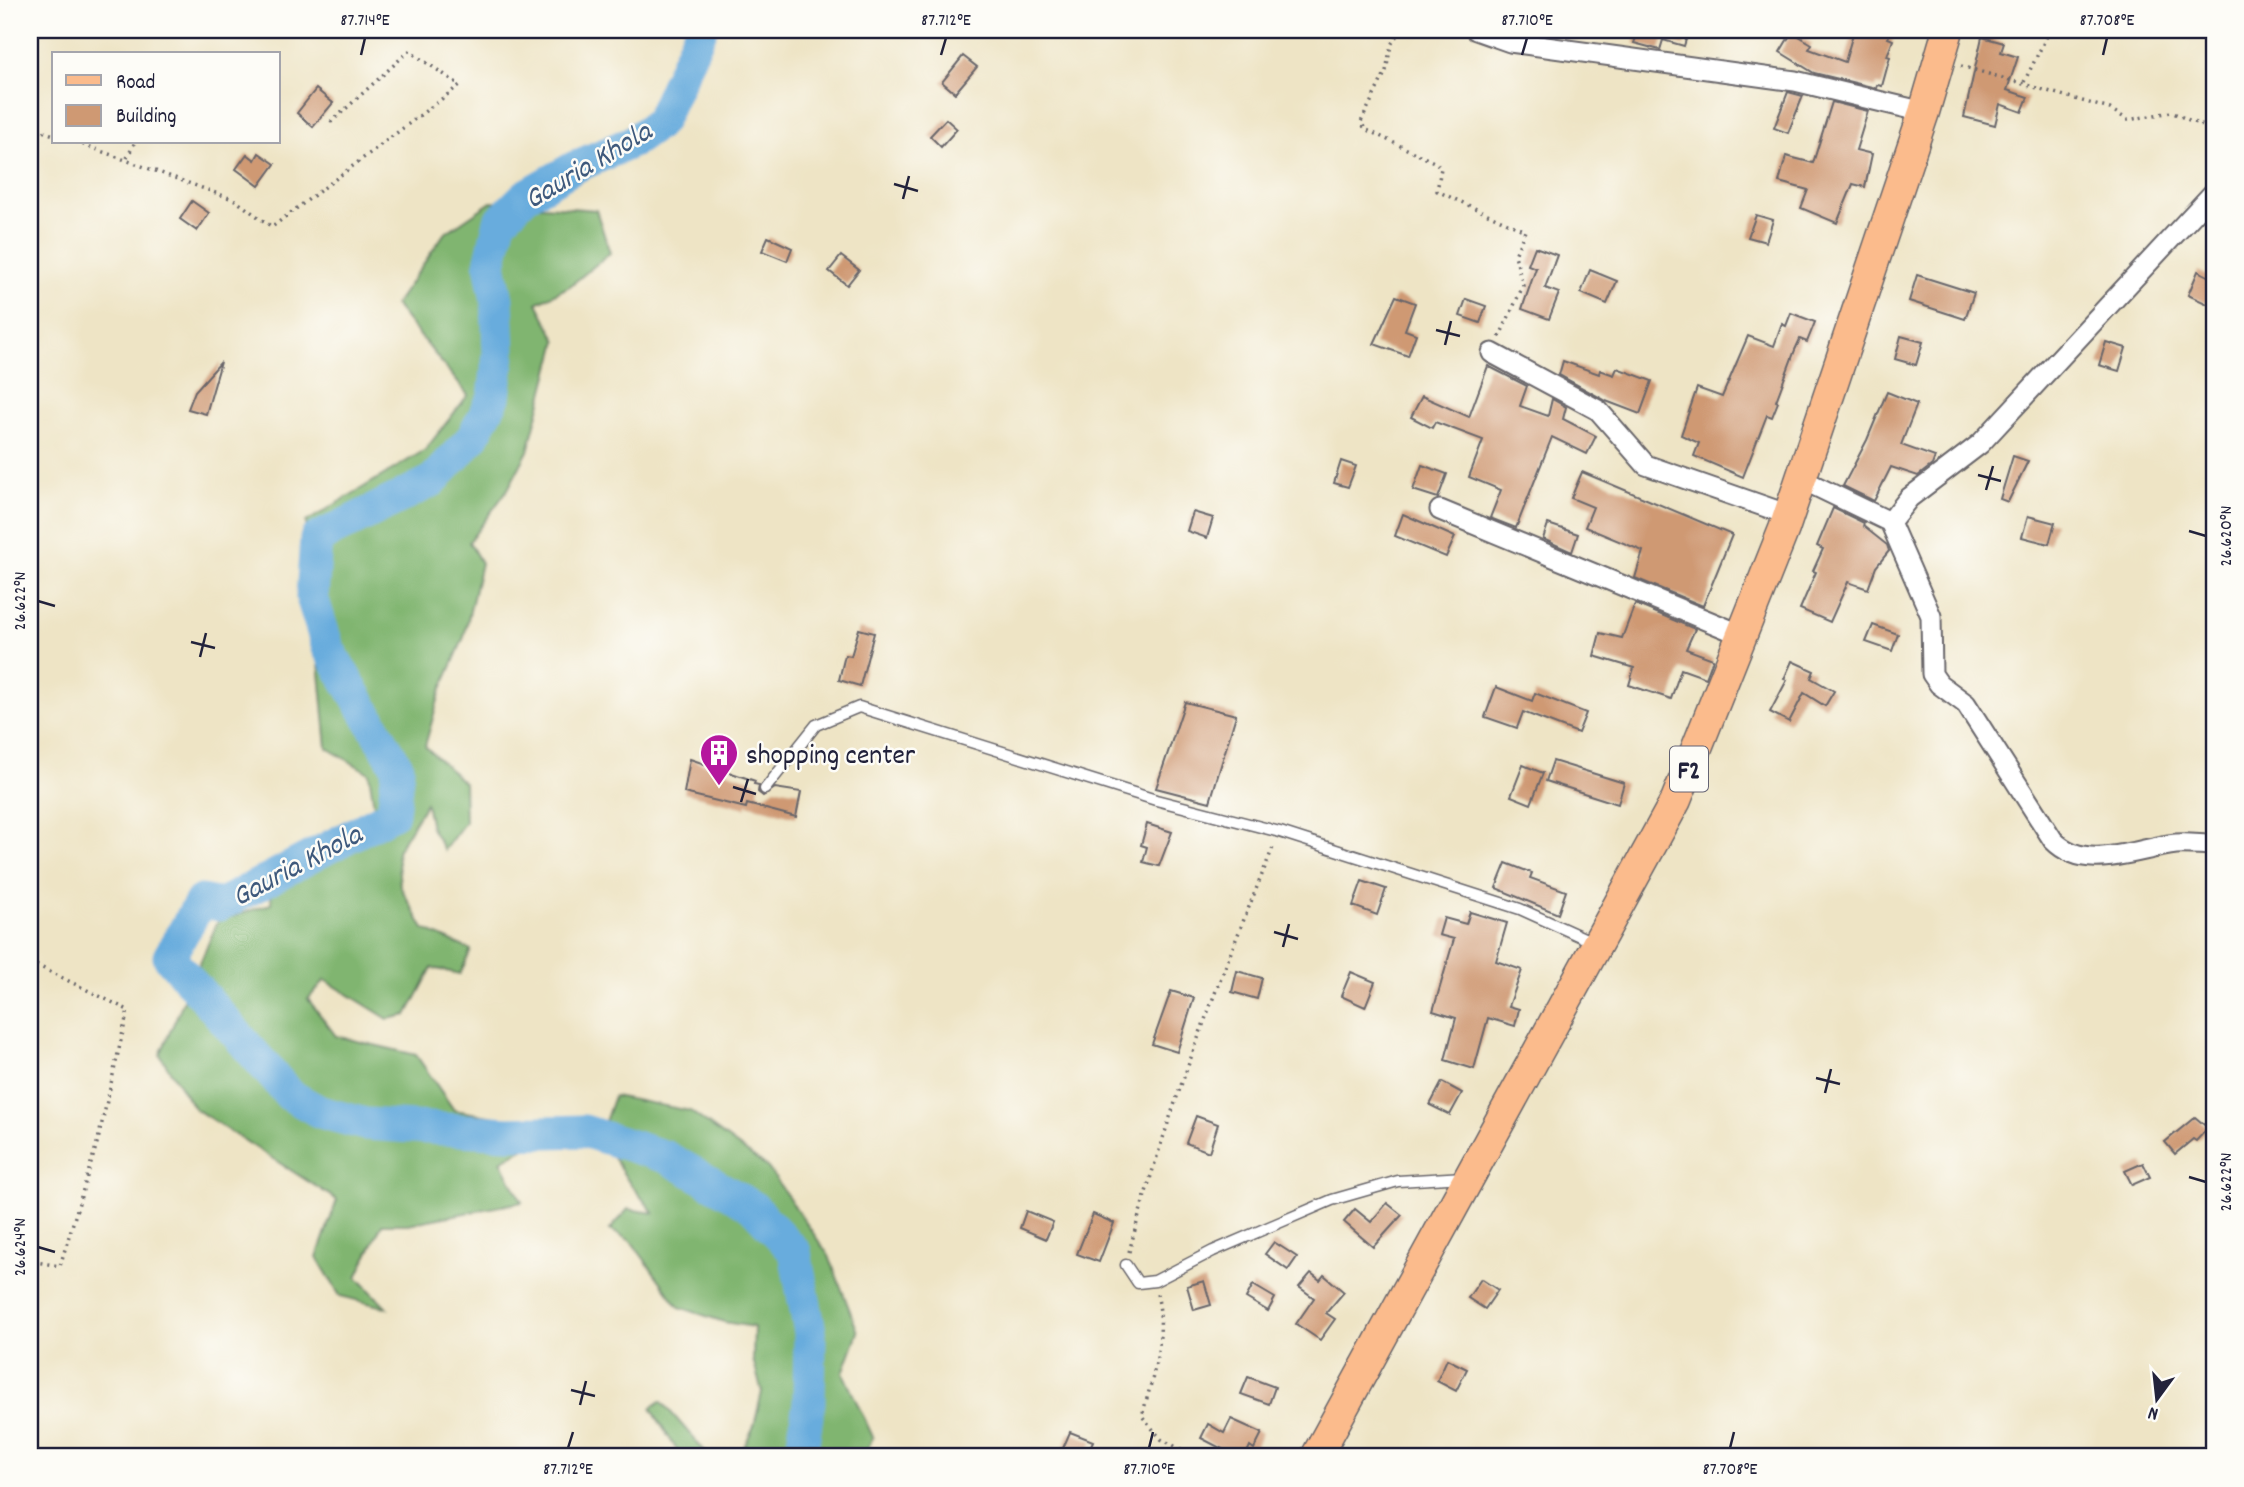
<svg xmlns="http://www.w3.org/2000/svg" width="2244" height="1487" viewBox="0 0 2244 1487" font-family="Dekko,sans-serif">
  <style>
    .forest { fill: #80b570; stroke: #516c56; stroke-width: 2 }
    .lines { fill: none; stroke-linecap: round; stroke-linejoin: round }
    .river { stroke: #68acdd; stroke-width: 33 }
    .building { fill: #cf9973 }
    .lane-casing { stroke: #69666b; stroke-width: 13 }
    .street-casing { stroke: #69666b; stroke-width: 23 }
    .primary-casing { stroke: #69666b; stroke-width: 33 }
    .path { stroke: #69666b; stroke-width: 3.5; stroke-dasharray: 2 5; stroke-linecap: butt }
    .lane { stroke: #fff; stroke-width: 10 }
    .street { stroke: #fff; stroke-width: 19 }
    .primary { stroke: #fbbb8c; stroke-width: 30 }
    .ticks { fill: none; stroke: #22223b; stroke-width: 2.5 }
    .labels { text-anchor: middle; stroke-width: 5; stroke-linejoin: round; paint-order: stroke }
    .shield { fill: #fdfcf7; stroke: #646373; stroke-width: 2 }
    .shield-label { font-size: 26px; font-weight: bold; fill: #22223b }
    .poi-label { font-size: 28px; fill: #22223b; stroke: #fdfcf7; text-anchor: start }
    .water-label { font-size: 30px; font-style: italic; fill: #3e597c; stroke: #fdfcf7 }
    .neatline { fill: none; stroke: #22223b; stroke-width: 2.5 }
    .ticks-label { font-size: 18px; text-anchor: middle; fill: #22223b }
  </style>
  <rect width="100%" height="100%" fill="#fdfcf7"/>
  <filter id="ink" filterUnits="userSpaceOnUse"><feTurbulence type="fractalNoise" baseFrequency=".0143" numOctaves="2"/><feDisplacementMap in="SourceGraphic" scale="14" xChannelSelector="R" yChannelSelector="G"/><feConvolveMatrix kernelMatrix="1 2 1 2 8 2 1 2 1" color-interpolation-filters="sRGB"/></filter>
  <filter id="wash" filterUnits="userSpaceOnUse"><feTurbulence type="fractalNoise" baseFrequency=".00686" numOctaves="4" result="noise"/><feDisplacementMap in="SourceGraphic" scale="28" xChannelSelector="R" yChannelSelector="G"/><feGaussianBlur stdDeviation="1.57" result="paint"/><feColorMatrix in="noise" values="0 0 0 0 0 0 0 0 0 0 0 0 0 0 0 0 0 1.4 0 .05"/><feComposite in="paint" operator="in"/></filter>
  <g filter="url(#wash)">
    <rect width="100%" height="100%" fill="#eee4c5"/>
    <!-- forest -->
    <g class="forest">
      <polygon points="491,202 596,210 610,253 570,286 537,303 557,341 528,451 508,489 469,542 481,563 464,637 440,693 425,746 464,783 465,822 444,850 431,828 426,803 397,851 400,886 424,929 471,950 460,974 432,968 407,1015 388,1019 325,980 308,999 336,1036 416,1055 454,1110 536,1124 526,1147 501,1161 522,1202 408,1224 382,1224 357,1277 387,1308 340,1296 317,1257 337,1200 194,1108 160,1055 218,921 271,904 272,875 327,865 378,832 369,773 327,748 306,522 425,450 468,395 395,305 444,234"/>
      <polygon points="614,1096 690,1111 768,1168 829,1256 858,1332 843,1373 873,1437 864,1457 739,1457 754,1426 762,1392 753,1360 754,1327 724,1322 679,1307 631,1241 610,1230 628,1209 654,1213 628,1181 600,1136"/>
      <polygon points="661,1401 710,1457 681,1457 651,1408"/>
    </g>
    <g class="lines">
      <!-- river -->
      <polyline class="river" points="701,30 660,122 632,142 575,167 525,196 500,221 490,264 497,300 499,354 494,397 473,437 432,481 316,539 312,597 328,648 398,768 393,813 220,905 201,901 169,957 290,1095 320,1112 365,1124 508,1133 584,1131 666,1157 752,1206 795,1252 810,1332 809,1402 801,1457"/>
    </g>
    <g id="blocks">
      <!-- building -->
      <g class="building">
        <polygon points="1639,30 1689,30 1684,46 1663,40 1660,50 1634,43"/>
        <polygon points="1854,30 1891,30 1888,38 1893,40 1887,56 1890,57 1882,86 1877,85 1876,88 1814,73 1780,52 1792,32 1812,44 1809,49 1845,62"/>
        <polygon points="1982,37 2004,43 2001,52 2018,57 2007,90 2028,97 2022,112 2000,104 1995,125 1964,117"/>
        <polygon points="963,56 977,67 955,93 942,82"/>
        <polygon points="316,89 333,103 313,127 297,113"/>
        <polygon points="1788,92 1803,96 1788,133 1774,128"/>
        <polygon points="1832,102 1868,111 1856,150 1872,154 1865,187 1853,184 1837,223 1801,208 1808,190 1779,182 1786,156 1813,163"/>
        <polygon points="946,119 957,129 941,147 930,136"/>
        <polygon points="259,153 275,164 259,186 236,169 247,154 255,160"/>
        <polygon points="192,201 209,213 197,231 180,219"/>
        <polygon points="1756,215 1773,220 1766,242 1748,237"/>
        <polygon points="768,237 792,248 787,261 762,251"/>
        <polygon points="1535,247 1557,255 1545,288 1559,293 1549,319 1522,309 1536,268 1528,265"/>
        <polygon points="841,256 859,270 847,285 829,271"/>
        <polygon points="1590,270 1617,281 1607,304 1581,293"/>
        <polygon points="2198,271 2214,279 2214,307 2188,295"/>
        <polygon points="1917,275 1974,293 1965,319 1909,301"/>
        <polygon points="1396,296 1415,303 1405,330 1416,334 1408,356 1374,344"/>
        <polygon points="1466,299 1486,306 1480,323 1460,316"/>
        <polygon points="1791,313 1815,322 1807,342 1800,339 1795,350 1776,401 1778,402 1772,417 1767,415 1743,477 1694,456 1699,443 1681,435 1697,388 1722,397 1748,336 1774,346 1782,324 1786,326"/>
        <polygon points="1901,336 1923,342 1916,365 1895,359"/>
        <polygon points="2106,342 2126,348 2119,371 2099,365"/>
        <polygon points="1563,361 1599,374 1600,370 1614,375 1617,368 1652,381 1640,414 1606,401 1559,375"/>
        <polygon points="221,362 206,414 188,409 195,391"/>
        <polygon points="1488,366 1527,386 1520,406 1548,416 1552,399 1566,407 1563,419 1596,436 1587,454 1552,437 1516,528 1490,518 1501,490 1469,477 1483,440 1435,422 1432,428 1411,417 1422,396 1469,417"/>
        <polygon points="1887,392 1917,404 1901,445 1935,457 1932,465 1918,476 1891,467 1874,501 1843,486 1867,440"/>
        <polygon points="2013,456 2028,461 2008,502 2000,499"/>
        <polygon points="1341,461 1356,466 1348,487 1334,483"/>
        <polygon points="1422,465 1447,474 1438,498 1413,490"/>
        <polygon points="1582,472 1732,535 1703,606 1635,578 1643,551 1585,527 1593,507 1571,498"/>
        <polygon points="1833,508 1864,523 1863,526 1887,545 1889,551 1876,567 1868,589 1848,582 1830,622 1800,609 1816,572 1813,571 1823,549 1817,546"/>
        <polygon points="1193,512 1213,518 1207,538 1187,531"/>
        <polygon points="1403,514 1455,537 1446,557 1395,536"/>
        <polygon points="2028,516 2055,523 2049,544 2022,537"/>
        <polygon points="1548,524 1578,534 1572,552 1543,539"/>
        <polygon points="1635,604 1695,629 1686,649 1713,659 1706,678 1681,669 1671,699 1629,685 1634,668 1594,656 1600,633 1622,638"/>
        <polygon points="1873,625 1898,634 1892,651 1866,642"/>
        <polygon points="859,629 874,633 860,686 839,680 845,655 851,656"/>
        <polygon points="1792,661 1814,671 1811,678 1834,691 1825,706 1804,693 1789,722 1770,712 1787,680 1784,679"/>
        <polygon points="1496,687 1532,701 1535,693 1586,713 1578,733 1523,712 1517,728 1485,717"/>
        <polygon points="1185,702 1236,715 1210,802 1156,788"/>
        <polygon points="690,759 755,781 754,784 759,785 758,792 763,796 775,788 801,792 796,817 747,804 746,808 684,793"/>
        <polygon points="1553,761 1624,783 1618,804 1546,781"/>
        <polygon points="1523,765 1543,773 1531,804 1511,796"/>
        <polygon points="1147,824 1172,832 1159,866 1143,862 1147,847 1141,845"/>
        <polygon points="1506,863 1532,873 1530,878 1566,891 1558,914 1496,888"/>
        <polygon points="1362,881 1386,889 1377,915 1353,906"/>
        <polygon points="1470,912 1507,923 1496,961 1522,970 1509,1006 1519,1009 1515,1026 1488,1018 1474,1069 1445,1060 1456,1018 1433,1011 1454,939 1439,935 1444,918 1466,924"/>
        <polygon points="1237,971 1262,978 1257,999 1232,992"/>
        <polygon points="1351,972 1375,982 1365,1007 1341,996"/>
        <polygon points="1171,991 1194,998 1177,1052 1152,1044"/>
        <polygon points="1442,1082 1462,1093 1450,1115 1430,1105"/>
        <polygon points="1196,1116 1218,1124 1209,1152 1186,1143"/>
        <polygon points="2195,1117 2208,1128 2196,1141 2193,1139 2175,1154 2165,1142"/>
        <polygon points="2143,1163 2150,1177 2132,1185 2125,1171"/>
        <polygon points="1387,1203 1402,1215 1373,1247 1344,1222 1355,1209 1371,1222"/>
        <polygon points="1026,1211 1053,1222 1046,1239 1020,1228"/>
        <polygon points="1093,1214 1114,1223 1099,1262 1077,1254"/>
        <polygon points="1274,1242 1297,1257 1288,1270 1265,1254"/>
        <polygon points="1311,1273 1320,1280 1324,1275 1344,1292 1326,1313 1335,1319 1320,1340 1296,1324 1314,1298 1299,1287"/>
        <polygon points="1481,1279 1498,1290 1485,1309 1468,1298"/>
        <polygon points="1204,1281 1211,1305 1194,1310 1187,1286"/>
        <polygon points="1253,1285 1275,1298 1268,1311 1246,1298"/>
        <polygon points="1447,1359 1467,1369 1456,1391 1437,1381"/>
        <polygon points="1248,1377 1275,1387 1269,1404 1241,1394"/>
        <polygon points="1231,1419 1262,1433 1254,1449 1250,1446 1245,1457 1228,1457 1230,1453 1201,1438 1208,1424 1224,1433"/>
        <polygon points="1070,1432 1093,1441 1086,1457 1061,1453"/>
      </g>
    </g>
  </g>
  <g filter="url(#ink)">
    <use href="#blocks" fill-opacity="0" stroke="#69666b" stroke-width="2"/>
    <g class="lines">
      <defs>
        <g id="lane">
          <polyline points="765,789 816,725 859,707 1156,800 1280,832 1520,909 1593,942"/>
          <polyline points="1126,1265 1138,1283 1155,1281 1213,1251 1332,1200 1398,1181 1464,1177"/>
        </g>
        <g id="street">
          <polyline points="1476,30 1510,42 1795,81 1924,112"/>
          <polyline points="1492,353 1598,410 1646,465 1789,515"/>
          <path d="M1801,479l89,43 41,94 1,58 7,10 27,20 87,136c33,34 84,8 123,4 13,-1 26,1 38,1"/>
          <polyline points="1440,510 1742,635"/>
          <polyline points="1890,522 1909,498 1980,444 2214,192"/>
        </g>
        <polyline id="primary" points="1316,1457 1676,800 1784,529 1924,112 1948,30"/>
      </defs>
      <!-- lane casing -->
      <use href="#lane" class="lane-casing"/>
      <!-- street casing -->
      <use href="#street" class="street-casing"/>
      <!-- primary casing -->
      <use href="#primary" class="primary-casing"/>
      <!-- path -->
      <g class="path">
        <polyline points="1400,30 1391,45 1386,71 1361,122 1365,129 1436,163 1441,168 1437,191 1525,231 1515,255 1523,286 1499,338"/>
        <polyline points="1961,66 2110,109 2128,120 2171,112 2214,131"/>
        <polyline points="2024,82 2050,30"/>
        <polyline points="30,127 54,135"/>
        <polyline points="76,142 235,200 272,227 460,85 409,51 328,125"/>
        <polyline points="127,158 135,142"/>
        <polyline points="30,962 128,1010 98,1140 60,1266 30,1261"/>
        <path d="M1129,1252c37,-139 91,-274 145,-407"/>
        <path d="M1157,1294c10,41 -4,82 -15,122l19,23 35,18"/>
      </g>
      <!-- lane -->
      <use href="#lane" class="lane"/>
      <!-- street -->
      <use href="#street" class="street"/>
      <!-- primary -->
      <use href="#primary" class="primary"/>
    </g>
  </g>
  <!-- ticks -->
  <path class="ticks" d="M361,55l4,-17M941,55l5,-17M1522,55l5,-17M2103,55l4,-17M894,184l24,7M903,199l6,-23M1436,330l24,6M1445,345l6,-24M1978,475l23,6M1986,490l7,-24M2189,531l17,5M38,601l17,5M191,642l24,6M200,657l6,-24M733,787l23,7M741,802l7,-23M1274,932l24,7M1283,947l6,-23M1816,1078l24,6M1825,1093l6,-24M2189,1177l17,5M38,1247l17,5M571,1390l24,6M580,1405l6,-24M568,1448l5,-16M1149,1448l4,-16M1730,1448l4,-16"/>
  <!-- icons -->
  <defs>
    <symbol id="building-pin" viewBox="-11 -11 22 30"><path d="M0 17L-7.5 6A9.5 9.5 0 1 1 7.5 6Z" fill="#b5179e" stroke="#fdfcf7"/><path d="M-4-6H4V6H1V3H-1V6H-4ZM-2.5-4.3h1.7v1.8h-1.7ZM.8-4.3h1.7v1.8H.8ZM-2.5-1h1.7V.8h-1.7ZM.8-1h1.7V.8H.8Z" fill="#fff"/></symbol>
  </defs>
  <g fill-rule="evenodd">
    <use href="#building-pin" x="697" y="731" width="44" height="60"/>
  </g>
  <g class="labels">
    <!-- shield labels -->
    <rect class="shield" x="1670" y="746.5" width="38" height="45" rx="5"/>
    <g class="shield-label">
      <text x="1689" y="778">F2</text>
    </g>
    <!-- poi labels -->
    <g class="poi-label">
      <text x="746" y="763">shopping center</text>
    </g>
    <!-- water labels -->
    <g class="water-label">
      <text transform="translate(587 164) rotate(-31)" y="10">Gauria Khola</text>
      <text transform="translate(296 864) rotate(-28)" y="10">Gauria Khola</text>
    </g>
  </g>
  <!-- margin -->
  <rect width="2244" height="1487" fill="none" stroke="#fdfcf7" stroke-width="77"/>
  <!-- legend -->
  <rect x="52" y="52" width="228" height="91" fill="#fdfcf7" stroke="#a5a5ac" stroke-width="2"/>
  <rect x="66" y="75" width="35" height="10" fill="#fbbb8c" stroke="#a5a5ac" stroke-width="2"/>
  <text x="116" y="88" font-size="21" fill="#22223b">Road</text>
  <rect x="66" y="105" width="35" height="21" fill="#cf9973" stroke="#a5a5ac" stroke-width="2"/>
  <text x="116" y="122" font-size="21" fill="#22223b">Building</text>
  <!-- north arrow -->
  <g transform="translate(2157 1399) rotate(195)" stroke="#fdfcf7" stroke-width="5" paint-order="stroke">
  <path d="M0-5L12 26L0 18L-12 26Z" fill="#22223b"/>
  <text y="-10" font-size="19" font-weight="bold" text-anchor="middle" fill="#22223b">N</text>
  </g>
  <rect x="38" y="38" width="2168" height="1410" class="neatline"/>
  <g class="ticks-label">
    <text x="365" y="25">87.714°E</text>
    <text x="946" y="25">87.712°E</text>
    <text x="1527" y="25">87.710°E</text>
    <text x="2107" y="25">87.708°E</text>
    <text transform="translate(2225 536) rotate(-90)" y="6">26.620°N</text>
    <text transform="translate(19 601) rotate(-90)" y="6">26.622°N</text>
    <text transform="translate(2225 1182) rotate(-90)" y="6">26.622°N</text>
    <text transform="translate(19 1247) rotate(-90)" y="6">26.624°N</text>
    <text x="568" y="1474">87.712°E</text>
    <text x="1149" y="1474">87.710°E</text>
    <text x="1730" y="1474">87.708°E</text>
  </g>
</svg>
